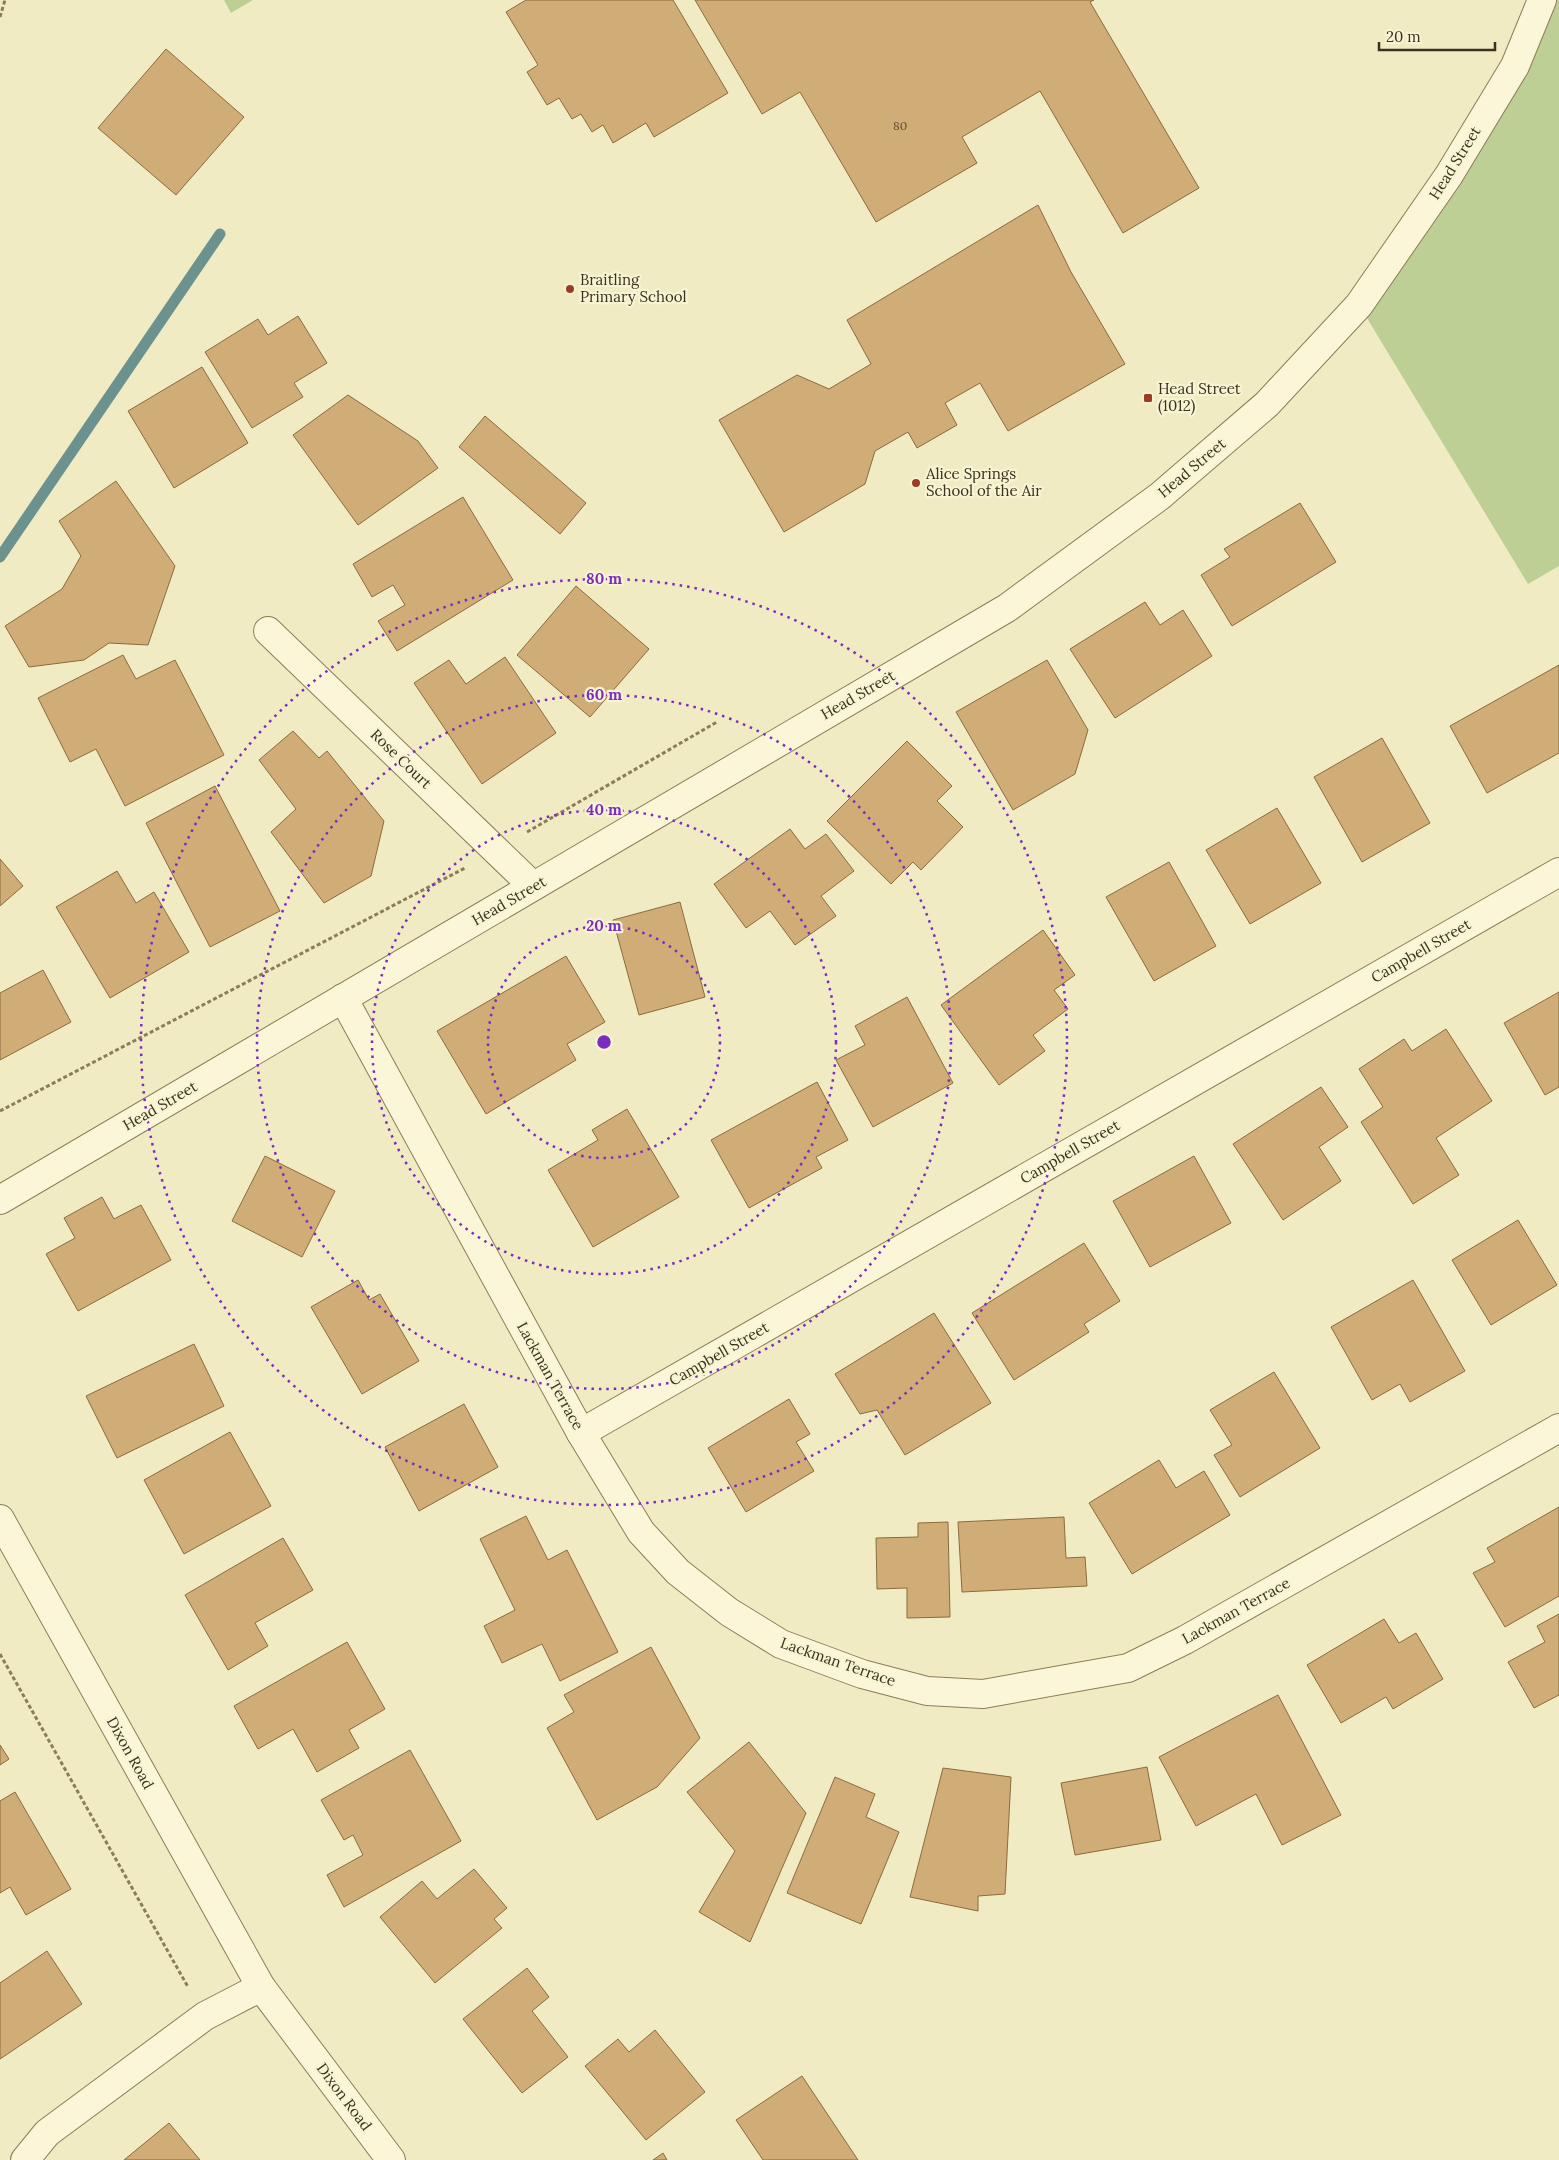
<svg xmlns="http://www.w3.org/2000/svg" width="1559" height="2160" viewBox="0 0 1559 2160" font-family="Lora,serif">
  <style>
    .green { fill: #becf96 }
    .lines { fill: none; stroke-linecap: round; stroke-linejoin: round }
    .stream { stroke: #6c9290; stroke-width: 11 }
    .building { fill: #d0ad77; stroke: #8c6b3d }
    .minor-casing { stroke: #8c7d59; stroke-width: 30 }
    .path { stroke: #8c7d59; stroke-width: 3; stroke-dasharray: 4 2.5; stroke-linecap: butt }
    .minor { stroke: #fbf6d7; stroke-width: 28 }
    .ring { fill: none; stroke: #7b2cbf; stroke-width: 2.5; stroke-dasharray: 2.5 5 }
    .poi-dot { fill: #9e3b26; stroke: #f7f4d3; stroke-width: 2 }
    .labels { text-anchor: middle; stroke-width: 4.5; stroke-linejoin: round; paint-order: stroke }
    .number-label { font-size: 12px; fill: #605034 }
    .street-label { font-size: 15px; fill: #3b311e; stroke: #f7f4d3 }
    .poi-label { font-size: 15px; fill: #3b311e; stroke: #f7f4d3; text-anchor: start }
    .centre { fill: #7b2cbf; stroke: #f7f4d3; stroke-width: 2.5 }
    .ring-label { font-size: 15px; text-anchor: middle; font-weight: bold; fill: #7b2cbf; stroke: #f7f4d3; stroke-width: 4.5; stroke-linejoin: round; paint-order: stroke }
  </style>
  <rect width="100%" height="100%" fill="#f0ebc3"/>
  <!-- green -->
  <g class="green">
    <polygon points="224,0 253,0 231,13"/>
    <polygon points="1542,0 1559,0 1559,566 1528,584 1359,305"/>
  </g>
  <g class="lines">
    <!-- stream -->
    <polyline class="stream" points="0,557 220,234"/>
  </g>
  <!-- building -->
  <g class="building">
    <polygon points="526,0 673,0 728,93 654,137 646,123 613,143 603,125 592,132 581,114 572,119 559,98 547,105 527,72 538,65 506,12"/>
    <polygon points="695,0 1094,0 1090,2 1199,188 1123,233 1040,91 962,137 977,163 876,222 800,92 762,114"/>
    <polygon points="166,49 244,117 176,195 98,128"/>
    <polygon points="1038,205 1071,272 1125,364 1008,431 980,383 945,403 957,425 917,448 908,432 875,451 865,484 784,532 719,420 797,375 829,389 871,364 847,320"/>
    <polygon points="298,316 327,363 294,383 303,397 252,428 205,352 258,319 268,335"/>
    <polygon points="202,367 248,443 174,488 128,411"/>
    <polygon points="348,395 418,441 438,468 358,525 293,435"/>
    <polygon points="485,416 586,503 560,534 459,447"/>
    <polygon points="116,481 175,566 148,645 109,643 84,660 29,667 5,626 62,589 81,556 59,521"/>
    <polygon points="463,497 513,580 397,651 378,621 405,605 393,585 372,597 353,564"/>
    <polygon points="1300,503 1336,562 1232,626 1201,575 1230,557 1224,549"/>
    <polygon points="576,586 649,649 590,717 517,655"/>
    <polygon points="1145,602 1160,625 1183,610 1212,656 1115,718 1070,649"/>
    <polygon points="123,655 136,679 175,660 224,755 125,806 96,749 70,762 38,698"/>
    <polygon points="505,657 556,733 482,784 414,683 449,660 466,684"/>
    <polygon points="1047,660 1088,730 1075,774 1013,810 956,712"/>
    <polygon points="1559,665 1559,753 1487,793 1450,726"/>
    <polygon points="293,731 319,758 327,751 384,821 371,876 324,903 271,832 296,809 259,760"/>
    <polygon points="1382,738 1430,823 1362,862 1314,777"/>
    <polygon points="907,741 952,786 937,801 963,827 921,870 913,862 891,884 827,821"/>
    <polygon points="215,786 280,911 210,947 146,823"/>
    <polygon points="1277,808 1321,883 1250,924 1206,850"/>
    <polygon points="790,829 805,849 826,834 854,871 821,896 836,916 795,945 770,911 746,928 714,884"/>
    <polygon points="0,859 23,886 0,906"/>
    <polygon points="1169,862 1216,946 1154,981 1106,897"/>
    <polygon points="117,871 136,903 154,892 189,952 110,998 56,907"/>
    <polygon points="680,902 705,997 639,1015 613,920"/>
    <polygon points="1043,930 1075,975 1054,990 1068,1009 1033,1035 1045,1051 999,1085 941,1005"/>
    <polygon points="566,956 605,1022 567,1044 576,1060 486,1114 437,1031"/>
    <polygon points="43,970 71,1022 0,1060 0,993"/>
    <polygon points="1559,992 1559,1087 1545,1095 1504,1023"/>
    <polygon points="907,997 953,1083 873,1127 836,1060 865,1045 855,1026"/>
    <polygon points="1446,1029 1492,1101 1436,1138 1459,1175 1413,1204 1361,1122 1383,1107 1359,1069 1404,1039 1412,1051"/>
    <polygon points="817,1082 848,1140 816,1157 822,1168 749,1208 711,1140"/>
    <polygon points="1321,1087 1348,1127 1319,1147 1341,1181 1283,1220 1233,1144"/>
    <polygon points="627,1109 679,1197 593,1247 548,1170 598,1140 592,1130"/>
    <polygon points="265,1156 335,1191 302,1257 232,1221"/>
    <polygon points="1194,1156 1231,1223 1150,1267 1113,1201"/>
    <polygon points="102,1197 114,1219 141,1205 171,1260 78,1311 46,1254 75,1238 64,1218"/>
    <polygon points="1518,1220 1557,1285 1491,1325 1452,1260"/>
    <polygon points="1084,1243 1120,1301 1084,1324 1089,1332 1014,1380 972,1313"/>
    <polygon points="358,1280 369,1300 380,1294 419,1361 362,1394 311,1307"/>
    <polygon points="1413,1280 1465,1371 1410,1402 1400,1384 1372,1400 1331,1327"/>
    <polygon points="934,1313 991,1403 905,1455 877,1410 860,1414 835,1374"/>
    <polygon points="194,1344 224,1406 117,1458 86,1396"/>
    <polygon points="1274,1372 1320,1448 1240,1497 1214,1455 1232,1445 1210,1410"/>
    <polygon points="789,1399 810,1434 796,1442 814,1471 746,1512 708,1448"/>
    <polygon points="464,1404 498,1467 419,1511 385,1447"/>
    <polygon points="230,1432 271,1506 184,1554 144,1480"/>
    <polygon points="1159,1460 1176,1488 1204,1471 1230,1515 1132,1574 1089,1503"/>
    <polygon points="1559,1507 1559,1596 1505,1627 1473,1573 1495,1562 1487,1548"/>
    <polygon points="526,1516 548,1560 567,1550 618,1652 560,1681 542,1644 502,1663 484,1626 515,1610 480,1539"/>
    <polygon points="1064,1517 1066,1558 1085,1557 1087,1586 962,1592 958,1522"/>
    <polygon points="948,1522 950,1617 907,1618 907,1588 877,1589 876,1538 918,1537 918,1523"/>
    <polygon points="283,1538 313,1590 255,1623 268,1646 228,1670 185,1595"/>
    <polygon points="1559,1614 1559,1695 1534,1708 1508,1662 1545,1642 1537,1626"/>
    <polygon points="1384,1619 1399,1643 1416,1633 1443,1679 1393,1709 1386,1697 1341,1723 1307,1665"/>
    <polygon points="347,1642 385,1709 349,1730 359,1748 317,1772 293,1729 258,1749 234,1706"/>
    <polygon points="651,1647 700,1738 657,1787 597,1820 547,1728 574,1712 564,1695"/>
    <polygon points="1278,1695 1341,1815 1282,1845 1256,1794 1196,1826 1159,1757"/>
    <polygon points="749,1742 806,1813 750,1942 699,1912 735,1851 687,1792"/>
    <polygon points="0,1745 9,1759 0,1765"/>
    <polygon points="410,1750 461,1841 344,1907 327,1875 363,1855 353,1835 344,1840 321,1800"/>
    <polygon points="1147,1767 1161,1840 1075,1855 1061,1783"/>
    <polygon points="943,1768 1011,1777 1005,1894 978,1896 978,1911 910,1897"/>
    <polygon points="835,1777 875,1794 866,1817 899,1832 861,1924 787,1893"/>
    <polygon points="15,1792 71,1889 26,1915 10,1887 0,1893 0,1801"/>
    <polygon points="474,1869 507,1908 494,1919 502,1928 435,1983 380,1917 422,1881 437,1899"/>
    <polygon points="47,1951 82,2004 0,2059 0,1983"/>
    <polygon points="527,1968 549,1997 532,2011 568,2057 522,2093 463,2019"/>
    <polygon points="655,2030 705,2092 646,2140 585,2066 618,2039 629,2052"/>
    <polygon points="802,2076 858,2160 763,2160 736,2120"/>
    <polygon points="169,2123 200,2160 124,2160"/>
    <polygon points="663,2153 667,2160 653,2160"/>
  </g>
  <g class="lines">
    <defs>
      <g id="minor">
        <polyline points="268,631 533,886"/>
        <polyline points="343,998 581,1433 641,1532 678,1572 729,1612 781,1644 862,1674 927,1691 983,1694 1128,1668 1185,1640 1559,1428"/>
        <polyline points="0,1200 1007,608 1160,496 1189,471 1267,404 1359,305 1449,175 1515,66 1542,0"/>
        <polyline points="581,1433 1559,872"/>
        <polyline points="0,1519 261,1987 391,2160"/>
        <polyline points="25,2160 47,2133 205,2016 261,1987"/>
      </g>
    </defs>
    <!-- minor casing -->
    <use href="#minor" class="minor-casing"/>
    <!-- path -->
    <g class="path">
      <polyline points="0,17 5,0"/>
      <polyline points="527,832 717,722"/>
      <polyline points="0,1111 465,868"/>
      <polyline points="0,1654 188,1987"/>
    </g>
    <!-- minor -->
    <use href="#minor" class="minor"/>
  </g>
  <!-- distance rings -->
  <g class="ring">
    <circle cx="604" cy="1042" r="116"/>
    <circle cx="604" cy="1042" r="232"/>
    <circle cx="604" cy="1042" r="347"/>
    <circle cx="604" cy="1042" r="463"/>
  </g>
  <!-- markers -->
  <g class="poi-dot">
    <circle cx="570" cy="289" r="5"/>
    <rect x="1143" y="393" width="10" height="10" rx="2.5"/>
    <circle cx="916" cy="483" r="5"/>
  </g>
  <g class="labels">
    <!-- number labels -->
    <g class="number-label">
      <text x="900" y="130">80</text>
    </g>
    <!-- street labels -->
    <g class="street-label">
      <text transform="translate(1455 163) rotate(-58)" y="5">Head Street</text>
      <text transform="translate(1192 468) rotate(-40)" y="5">Head Street</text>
      <text transform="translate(858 695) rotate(-30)" y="5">Head Street</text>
      <text transform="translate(401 759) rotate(44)" y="5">Rose Court</text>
      <text transform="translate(509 901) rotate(-30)" y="5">Head Street</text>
      <text transform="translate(1421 951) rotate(-30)" y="5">Campbell Street</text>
      <text transform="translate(160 1106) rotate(-30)" y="5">Head Street</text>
      <text transform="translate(1070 1152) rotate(-30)" y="5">Campbell Street</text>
      <text transform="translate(719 1354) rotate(-30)" y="5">Campbell Street</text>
      <text transform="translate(550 1376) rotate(61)" y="5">Lackman Terrace</text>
      <text transform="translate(1236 1611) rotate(-29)" y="5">Lackman Terrace</text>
      <text transform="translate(838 1662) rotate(19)" y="5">Lackman Terrace</text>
      <text transform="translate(130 1753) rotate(61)" y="5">Dixon Road</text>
      <text transform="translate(344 2097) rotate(53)" y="5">Dixon Road</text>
    </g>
    <!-- poi labels -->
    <g class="poi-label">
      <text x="580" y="285">Braitling<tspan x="580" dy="17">Primary School</tspan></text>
      <text x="1158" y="394">Head Street<tspan x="1158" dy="17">(1012)</tspan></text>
      <text x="926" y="479">Alice Springs<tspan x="926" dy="17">School of the Air</tspan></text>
    </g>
  </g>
  <circle cx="604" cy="1042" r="8" class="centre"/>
  <g class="ring-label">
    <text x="604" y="584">80 m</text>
    <text x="604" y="700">60 m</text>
    <text x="604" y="815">40 m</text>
    <text x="604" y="931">20 m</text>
  </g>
  <!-- scale -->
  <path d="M1379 42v8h116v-8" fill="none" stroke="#3b311e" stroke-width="2.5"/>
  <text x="1386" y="42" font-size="15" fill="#3b311e" stroke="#f7f4d3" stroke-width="4" paint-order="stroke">20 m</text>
</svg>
